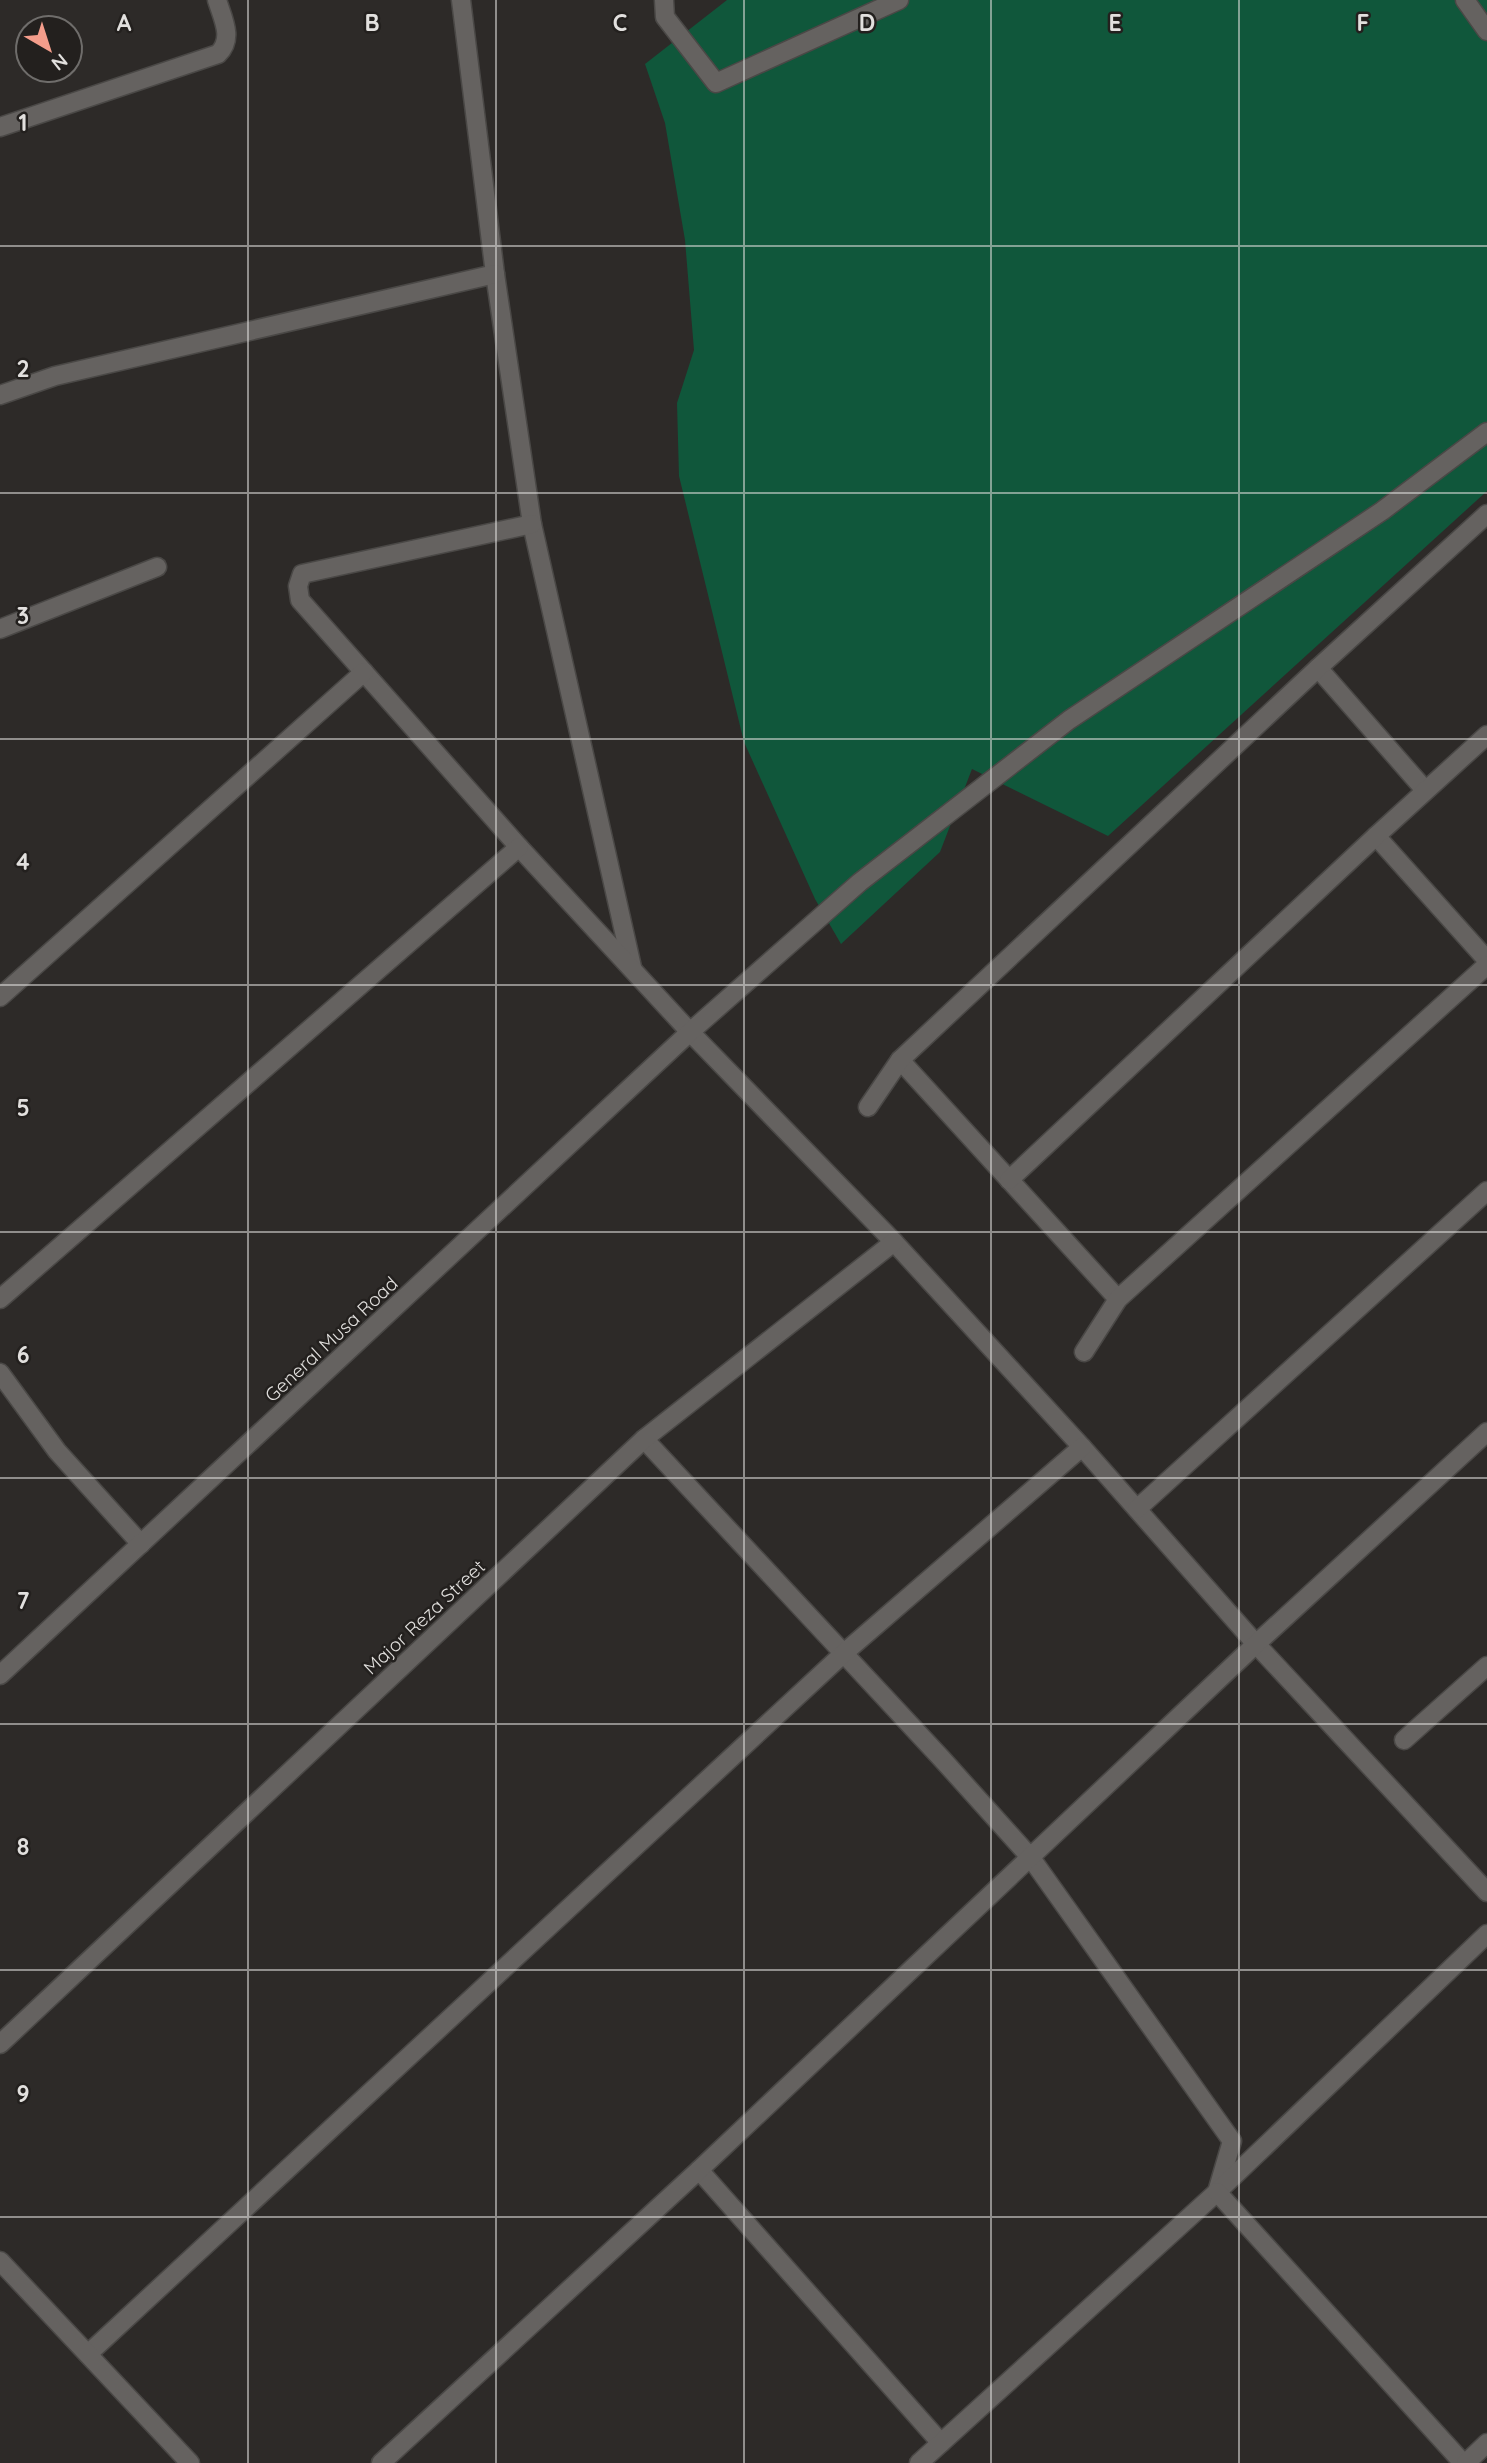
<svg xmlns="http://www.w3.org/2000/svg" width="1487" height="2463" viewBox="0 0 1487 2463" font-family="Quicksand,sans-serif">
  <style>
    .green { fill: #10573b }
    .lines { fill: none; stroke-linecap: round; stroke-linejoin: round }
    .service-casing { stroke: #4a4846; stroke-width: 21 }
    .minor-casing { stroke: #4a4846; stroke-width: 21 }
    .service { stroke: #656260; stroke-width: 18 }
    .minor { stroke: #656260; stroke-width: 18 }
    .grid { fill: none; stroke: #e2e0de; stroke-width: 2; stroke-opacity: 0.55 }
    .labels { text-anchor: middle; stroke-width: 5; stroke-linejoin: round; paint-order: stroke }
    .street-label { font-size: 19px; fill: #e2e0de; stroke: #23201e }
    .grid-label { font-size: 23px; text-anchor: middle; font-weight: bold; fill: #e2e0de; stroke: #23201e; stroke-width: 5; stroke-linejoin: round; paint-order: stroke }
  </style>
  <rect width="100%" height="100%" fill="#2d2a28"/>
  <!-- green -->
  <polygon class="green" points="727,0 1487,0 1487,491 1108,836 972,769 940,852 841,944 815,899 744,742 679,476 677,403 694,350 685,240 665,123 645,64"/>
  <g class="lines">
    <defs>
      <g id="service">
        <polyline points="461,0 495,274 532,524 632,967"/>
        <polyline points="0,395 55,376 495,274"/>
        <polyline points="532,524 302,574 298,586 300,600 519,847 690,1032 894,1242 1082,1447 1256,1644 1487,1892"/>
        <polyline points="0,629 157,567"/>
        <polyline points="1318,668 1425,790"/>
        <polyline points="1376,836 1487,960"/>
        <polyline points="0,997 364,672"/>
        <polyline points="900,1060 1118,1299"/>
        <polyline points="868,1107 900,1060 1318,668 1487,514"/>
        <polyline points="1009,1180 1376,836 1487,735"/>
        <polyline points="0,1299 519,847"/>
        <polyline points="1084,1352 1118,1299 1487,965"/>
        <polyline points="0,1373 57,1451 141,1544"/>
        <polyline points="644,1439 942,1759 1031,1858 1232,2141 1217,2192"/>
        <polyline points="1137,1509 1487,1191"/>
        <polyline points="1404,1740 1487,1666"/>
        <polyline points="0,2044 644,1439 894,1242"/>
        <polyline points="699,2170 941,2443"/>
        <polyline points="88,2354 844,1653 1082,1447"/>
        <polyline points="381,2463 699,2170 1256,1644 1487,1432"/>
        <polyline points="919,2463 1217,2192 1487,1934"/>
      </g>
      <g id="minor">
        <polyline points="664,0 665,17 716,83 899,0"/>
        <polyline points="1465,0 1487,31"/>
        <path d="M0,127l218,-73c16,-15 5,-35 -1,-54"/>
        <polyline points="0,1675 690,1032 860,882 1069,720 1382,511 1487,432"/>
        <polyline points="1217,2192 1463,2463"/>
        <polyline points="0,2261 190,2463"/>
        <polyline points="1466,2463 1487,2443"/>
      </g>
    </defs>
    <!-- service casing -->
    <use href="#service" class="service-casing"/>
    <!-- minor casing -->
    <use href="#minor" class="minor-casing"/>
    <!-- service -->
    <use href="#service" class="service"/>
    <!-- minor -->
    <use href="#minor" class="minor"/>
  </g>
  <!-- grid -->
  <path class="grid" d="M248,0v2463M496,0v2463M744,0v2463M991,0v2463M1239,0v2463M0,246h1487M0,493h1487M0,739h1487M0,985h1487M0,1232h1487M0,1478h1487M0,1724h1487M0,1970h1487M0,2217h1487"/>
  <g class="labels">
    <!-- street labels -->
    <g class="street-label">
      <text transform="translate(331 1339) rotate(-43)" y="7">General Musa Road</text>
      <text transform="translate(424 1617) rotate(-43)" y="7">Major Reza Street</text>
    </g>
  </g>
  <g class="grid-label">
    <text x="124" y="31">A</text>
    <text x="372" y="31">B</text>
    <text x="620" y="31">C</text>
    <text x="867" y="31">D</text>
    <text x="1115" y="31">E</text>
    <text x="1363" y="31">F</text>
    <text x="23" y="131">1</text>
    <text x="23" y="377">2</text>
    <text x="23" y="624">3</text>
    <text x="23" y="870">4</text>
    <text x="23" y="1116">5</text>
    <text x="23" y="1363">6</text>
    <text x="23" y="1609">7</text>
    <text x="23" y="1855">8</text>
    <text x="23" y="2102">9</text>
  </g>
  <!-- north arrow -->
  <g transform="translate(49 49) rotate(141)"><circle r="33" fill="#23201e" stroke="#6f6d6b" stroke-width="2"/>
  <path d="M0-5L12 26L0 18L-12 26Z" fill="#f49d8b"/>
  <text y="-10" font-size="19" font-weight="bold" text-anchor="middle" fill="#e2e0de">N</text>
  </g>
</svg>
